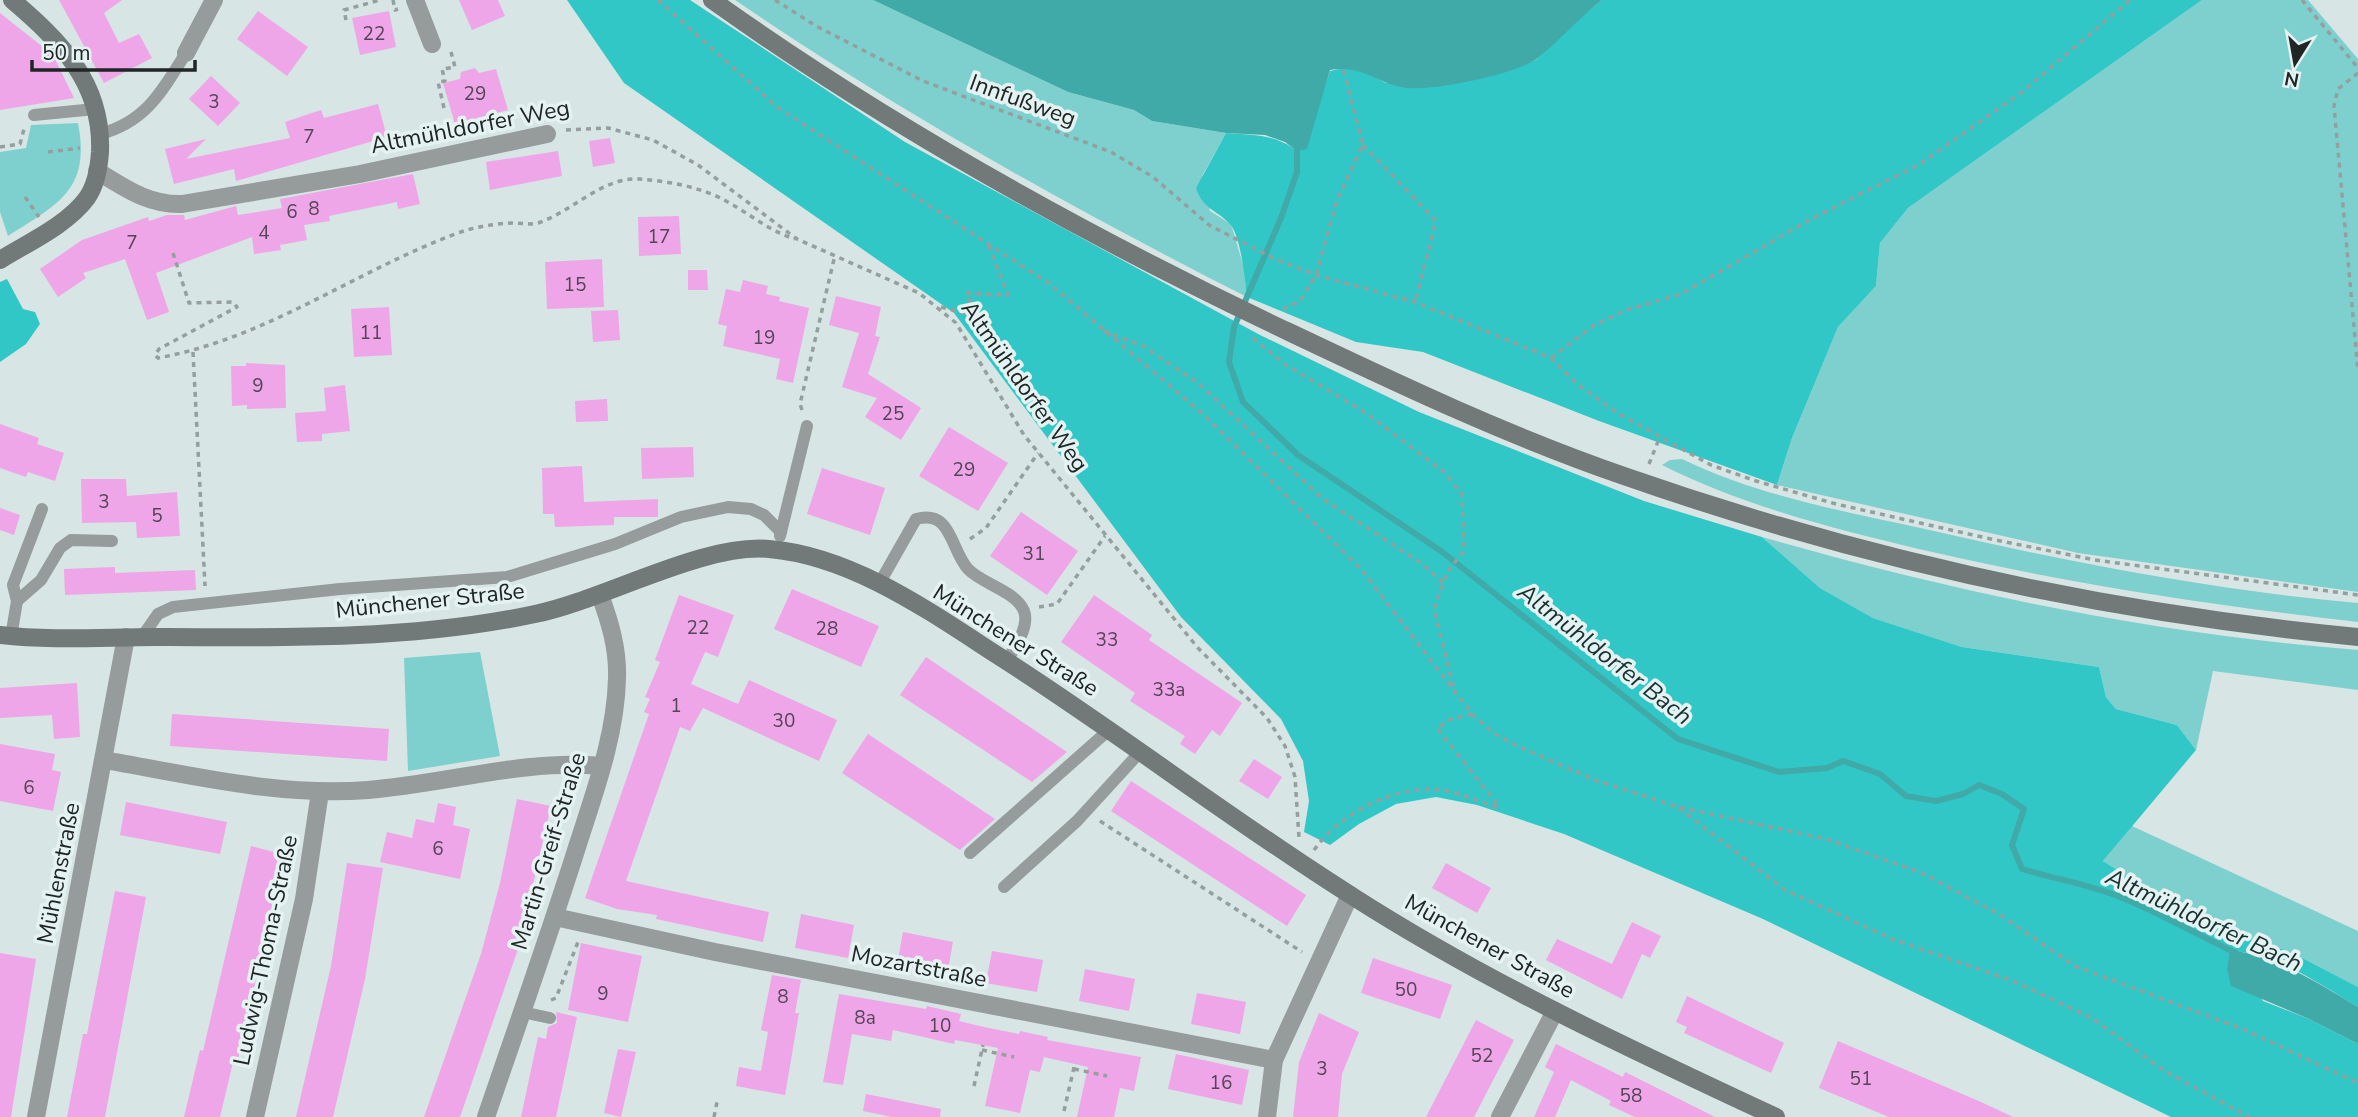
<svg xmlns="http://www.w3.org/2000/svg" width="2358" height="1117" viewBox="0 0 2358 1117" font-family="'Nunito Sans',sans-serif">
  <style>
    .green { fill: #7ed0cf }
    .forest { fill: #32c7c7 }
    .water { fill: #40aaa9 }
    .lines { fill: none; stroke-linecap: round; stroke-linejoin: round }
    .stream { stroke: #40aaa9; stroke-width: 6 }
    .building { fill: #eea6e8 }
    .path { stroke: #949f9e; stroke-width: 3.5; stroke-dasharray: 5 5; stroke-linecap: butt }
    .lane { stroke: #969b9b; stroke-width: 12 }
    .street { stroke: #969b9b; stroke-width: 18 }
    .secondary { stroke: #717a79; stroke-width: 18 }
    .labels { text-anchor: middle; stroke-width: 7; stroke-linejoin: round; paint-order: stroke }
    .number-label { font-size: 19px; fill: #544556 }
    .street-label { font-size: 23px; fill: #202525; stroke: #e4f2f2 }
    .water-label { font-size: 24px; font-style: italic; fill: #183030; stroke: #e4f2f2 }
  </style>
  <rect width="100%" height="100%" fill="#d7e5e4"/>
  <!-- green -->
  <g class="green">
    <path d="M735,0h138l195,92 66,18 18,11 74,12 -24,43 8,35 21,13 13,44 3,29c-176,-89 -349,-186 -512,-297z"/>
    <polygon points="2202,0 2308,0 2358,59 2358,592 2078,553 1777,485 1792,438 1838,327 1876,286 1880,243 1908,208"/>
    <path d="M78,123c13,67 -20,81 -70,113l-8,-24v-60l26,-4 5,-23z"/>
    <path d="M1682,459c76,37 161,52 243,70 144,33 286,61 433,74v19c-148,-17 -294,-39 -439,-73 -88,-21 -175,-43 -257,-84l8,-5z"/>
    <path d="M1762,537c196,56 392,97 596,113v40l-145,-19 -17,79 -19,-25 -61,-16 -10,-12 -7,-30 -137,-20 -89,-29 -53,-30z"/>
    <polygon points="480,652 500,756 408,771 404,658"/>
    <polygon points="2132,826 2358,931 2358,987 2289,951 2258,942 2178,908 2103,861"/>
  </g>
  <!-- forest -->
  <g class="forest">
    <path d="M567,0h123l215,142 355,193 159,77 225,89 118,36 58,51 53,30 89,29 137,20 7,30 10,12 61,16 19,25 -93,111 75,47 80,34 31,9 69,36v20c-40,-24 -81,-54 -128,-56l33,50 46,18 49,25v73h-187l-408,-198 -199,-85 -87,-29 -41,-8 -40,7 -37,20 -29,21 -26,-13 5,-31 -6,-40 -22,-42 -100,-102 -227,-304 -330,-230z"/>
    <path d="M1602,0h600l-294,208 -28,35 -4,43 -38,41 -46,111 -15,47 -178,-64 -176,-69 -67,-10 -109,-45c-2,-16 -6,-63 -18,-74 -14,-14 -26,-14 -33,-35l30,-55c27,2 49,1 71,18l21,-45 12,-35 13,-3 20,3 23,12 94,-6 33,-8 23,-9 34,-34z"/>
    <polygon points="7,279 23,309 35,312 40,324 26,344 0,362 0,282"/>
  </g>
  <!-- water -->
  <g class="water">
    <path d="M873,0h729c-23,18 -42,40 -64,58 -20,16 -105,33 -131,30 -30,-4 -44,-24 -77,-18l-23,79 -10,2 -12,-9 -20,-7 -39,-2 -74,-12 -18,-11 -66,-18z"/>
    <path d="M2230,950c49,7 86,32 128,57v37l-49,-25 -78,-33 -4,-17z"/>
  </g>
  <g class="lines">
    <!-- stream -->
    <path class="stream" d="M1297,151v21l-16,46 -47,109 -5,35 14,40 55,53 143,96 237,188 101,33 48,-4 16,-7 37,13 26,22 30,5 27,-7 16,-9 23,9 22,15 -12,36 10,24c33,10 66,15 98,28 40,16 78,38 116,56"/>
  </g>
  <!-- building -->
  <g class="building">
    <polygon points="59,0 122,0 104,13 119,43 139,34 152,58 104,83"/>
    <polygon points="459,0 498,0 505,16 472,30"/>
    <polygon points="258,11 308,47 287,76 237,39"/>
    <polygon points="389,11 396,47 360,55 352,18"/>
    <polygon points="0,13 53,55 74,98 0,110"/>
    <polygon points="475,68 479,73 496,69 508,110 455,124 443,83 460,79 461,72"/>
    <polygon points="211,76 240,103 218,126 189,99"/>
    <polygon points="378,104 387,137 236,181 234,169 174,184 165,149 206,139 186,159 290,138 285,122 321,110 324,118"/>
    <polygon points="610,138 615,163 593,167 589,141"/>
    <polygon points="558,151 562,176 490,190 486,162"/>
    <polygon points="413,174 420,204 398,209 397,202 329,216 330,221 304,225 307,240 280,245 281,250 254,254 252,237 156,273 169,312 147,320 125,259 83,273 86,278 58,297 40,269 82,240 148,217 149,221 167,215 184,215 185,220 236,206 238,215 282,208 280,199"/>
    <polygon points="679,216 681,254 639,256 638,217"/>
    <polygon points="602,259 604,307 547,309 545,262"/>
    <polygon points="688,270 707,270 708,290 688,290"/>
    <polygon points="743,280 768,286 766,294 780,297 779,301 809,308 793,383 776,379 780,359 723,346 727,326 718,324 726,289 740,292"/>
    <polygon points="836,296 881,307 875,336 880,337 868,374 921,408 901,440 865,417 877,398 842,387 859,333 829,325"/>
    <polygon points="389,307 392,355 354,357 351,309"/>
    <polygon points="618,310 620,340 593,342 591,311"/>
    <polygon points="246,363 285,365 286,408 247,409 247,405 232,406 231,366 246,366"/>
    <polygon points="345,385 350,431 322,434 322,441 297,442 295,413 326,411 324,388"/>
    <polygon points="607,399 608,421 576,422 575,401"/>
    <polygon points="0,424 39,438 37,444 64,453 55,481 28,472 26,477 0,468"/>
    <polygon points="949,427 1008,463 978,511 919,476"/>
    <polygon points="693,447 694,477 642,479 641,448"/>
    <polygon points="582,466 584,502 658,499 658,517 614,517 614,525 555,527 554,514 543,514 542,468"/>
    <polygon points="822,468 885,488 870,535 807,514"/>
    <polygon points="81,479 126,479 127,496 177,492 180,536 137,538 136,522 82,523"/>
    <polygon points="0,508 20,515 14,535 0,530"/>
    <polygon points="1021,512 1078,551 1047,595 990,556"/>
    <polygon points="115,567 115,573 195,570 196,590 65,595 64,569"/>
    <polygon points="792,589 879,626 861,667 774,629"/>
    <polygon points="679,595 734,615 718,657 705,652 691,684 738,704 749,680 837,720 819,761 703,708 690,731 680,727 626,881 769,912 763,942 656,919 657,915 617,909 585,898 649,714 644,712 650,699 645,697 660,662 655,660"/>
    <polygon points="1094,595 1152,635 1149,640 1242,703 1220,736 1212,730 1195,754 1180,744 1185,736 1130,701 1135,693 1061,642"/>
    <polygon points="926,657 1067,752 1032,782 900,695"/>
    <polygon points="77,683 80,737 54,739 52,715 0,718 0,688"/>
    <polygon points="172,714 389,729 387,761 170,746"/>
    <polygon points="868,734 995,819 960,850 842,773"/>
    <polygon points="0,744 55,754 52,770 61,772 53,811 0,801"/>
    <polygon points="1254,759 1282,777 1268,799 1239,781"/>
    <polygon points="1131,781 1306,895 1287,926 1111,811"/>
    <polygon points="517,799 551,806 518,949 460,1117 424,1117 481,954 500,883"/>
    <polygon points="126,802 227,822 220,854 120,835"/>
    <polygon points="438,803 456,807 453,825 470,829 460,879 380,862 387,832 412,838 416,819 434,823"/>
    <polygon points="251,846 285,855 238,1059 234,1058 220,1117 184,1117 200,1050 203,1051"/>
    <polygon points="347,863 383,868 365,979 333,1117 296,1117 331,966"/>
    <polygon points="1446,863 1491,888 1477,913 1432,888"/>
    <polygon points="115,891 146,897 105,1117 67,1117 83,1034 87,1034"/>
    <polygon points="801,914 854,925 848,958 795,948"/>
    <polygon points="1632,922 1661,936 1650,958 1642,954 1622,999 1546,960 1557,939 1612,964"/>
    <polygon points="903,932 953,942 947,975 897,965"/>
    <polygon points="581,943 642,956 628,1022 568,1010"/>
    <polygon points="992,951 1043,960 1037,992 986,983"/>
    <polygon points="0,953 36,959 11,1117 0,1117"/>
    <polygon points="1373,958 1452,985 1440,1019 1361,993"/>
    <polygon points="1085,969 1135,979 1129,1011 1079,1001"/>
    <polygon points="772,975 801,980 795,1013 799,1013 785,1095 736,1086 739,1067 761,1071 768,1032 761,1030"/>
    <polygon points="1197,993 1246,1002 1240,1034 1191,1024"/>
    <polygon points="839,994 926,1009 927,1006 961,1014 959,1021 984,1027 1019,1034 1020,1031 1048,1037 1047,1040 1141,1057 1134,1091 1120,1088 1114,1117 1077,1117 1088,1067 1044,1057 1040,1072 1030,1070 1020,1113 985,1106 998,1048 955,1040 954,1044 893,1030 891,1041 852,1034 843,1085 823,1082"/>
    <polygon points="1687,996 1784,1043 1771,1073 1684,1033 1687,1027 1676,1022"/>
    <polygon points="556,1012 577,1017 556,1117 521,1117 538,1037 546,1039 548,1027 557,1023"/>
    <polygon points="1319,1013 1359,1032 1342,1074 1338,1117 1293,1117 1299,1062"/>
    <polygon points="1476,1020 1514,1040 1474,1117 1426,1117"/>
    <polygon points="1838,1041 1981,1102 2013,1117 1889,1117 1819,1088"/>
    <polygon points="1556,1044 1623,1077 1625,1072 1715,1117 1635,1117 1609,1105 1611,1101 1571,1080 1555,1117 1534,1117 1554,1072 1545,1067"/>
    <polygon points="618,1049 636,1052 621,1117 604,1113"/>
    <polygon points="1176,1054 1249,1070 1242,1105 1168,1089"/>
    <polygon points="866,1094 941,1109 940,1117 892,1117 863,1111"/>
  </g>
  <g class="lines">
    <!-- path -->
    <g class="path">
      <polyline points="393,0 395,10 398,9"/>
      <polyline points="658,0 777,107 1050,284 1204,415 1361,569 1472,714 1492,732 1517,746 1595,780 1678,807 1826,839 1922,873 1997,913 2075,966 2245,1030 2358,1083"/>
      <polyline points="775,0 816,26 923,81 1111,152 1153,177 1209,225 1277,260 1316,275 1415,302 1551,358 1577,384 1619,414 1711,465 1756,481 1836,504 1991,539 2095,560 2358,595"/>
      <polyline points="2302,0 2358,68"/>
      <polyline points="346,20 344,10 380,0"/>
      <polyline points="2358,73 2338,89 2334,106 2358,371"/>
      <polyline points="444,108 438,82 445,81 442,69 455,67 451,52"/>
      <polyline points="566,130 608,128 653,140 698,165 797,239 919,293 956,323 1024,435 1198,648 1267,718 1285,746 1295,777 1299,838"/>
      <polyline points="1363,145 1436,221 1415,302"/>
      <polyline points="0,147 20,144 24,129"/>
      <polyline points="48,152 80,148"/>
      <polyline points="25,197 39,217"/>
      <path d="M173,253l16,50 44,-1 4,5 -78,42 -4,6 3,3c109,-20 196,-86 297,-124 19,-7 37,-10 57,-11 9,0 18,2 26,0 34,-11 64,-46 101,-44 29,2 62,8 87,22 24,13 43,30 69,38"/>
      <polyline points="941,307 976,316 967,293 1008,295 987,241"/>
      <polyline points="1283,309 1300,301 1316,275 1337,200 1363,145 1343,68"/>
      <polyline points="1104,331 1143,346 1198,383 1323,499 1421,563 1443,583"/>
      <polyline points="1253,338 1286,365 1366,413 1444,472 1462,494 1464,551 1447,572 1434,609 1454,689"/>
      <polyline points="193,352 205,586"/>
      <polyline points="1551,358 1593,326 1626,310 1681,294 1811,219 1920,164 2022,92 2130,0"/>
      <polyline points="802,410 800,404 835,255"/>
      <polyline points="1649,464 1659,439"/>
      <polyline points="970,539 986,528 1038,453"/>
      <polyline points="1039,607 1057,604 1105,536"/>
      <polyline points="1472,714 1451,719 1437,728 1500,808"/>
      <polyline points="1679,808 1785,890 1892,939 2013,981 2092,1018 2163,1070 2249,1117"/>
      <polyline points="1100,821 1302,952"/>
      <path d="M1314,850c28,-39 86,-68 134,-59 17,4 35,12 52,17"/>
      <polyline points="551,1000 556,998 578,942"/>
      <polyline points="982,1050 1014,1057"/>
      <polyline points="1074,1069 1107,1076"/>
      <polyline points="974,1086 983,1045"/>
      <polyline points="1064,1111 1075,1063"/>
      <polyline points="714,1117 717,1102"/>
    </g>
    <!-- lane -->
    <g class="lane">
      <polyline points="34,115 95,109"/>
      <path d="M100,134c46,-12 62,-43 86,-81"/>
      <polyline points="780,536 807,426"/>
      <path d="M879,584l37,-65c36,-10 34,30 52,50 14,15 48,22 56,42 6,16 -10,37 -17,50"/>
      <polyline points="17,601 41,580 60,548 71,540 112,541"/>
      <polyline points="11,637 17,601 13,585 42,509"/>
      <polyline points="142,637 158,614 173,607 340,589 507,577 615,544 681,517 728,507 751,509 764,515 781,532"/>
      <polyline points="970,853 1110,729"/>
      <polyline points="1004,887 1077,821 1141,751"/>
      <polyline points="522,1012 550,1018"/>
    </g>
    <!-- street -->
    <g class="street">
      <polyline points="415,0 432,44"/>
      <polyline points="186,53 214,0"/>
      <path d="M97,171c28,17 51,34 85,33l178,-30 187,-40"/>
      <path d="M104,760c87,15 175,37 264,30 78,-6 155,-31 233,-24"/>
      <polyline points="555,917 715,952 1274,1060"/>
      <polyline points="36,1117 126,637"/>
      <polyline points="255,1117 304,899 320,792"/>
      <path d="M486,1117c31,-91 63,-181 92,-273 17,-53 38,-110 39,-166 1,-29 -7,-56 -17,-83"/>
      <polyline points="1267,1117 1274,1060 1350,895"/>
      <polyline points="1500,1117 1555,1011"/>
    </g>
    <!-- secondary -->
    <g class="secondary">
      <path d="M712,0c175,125 364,230 558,323 116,55 232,111 354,153 237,83 484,137 734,161"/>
      <path d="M0,260c29,-18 67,-35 87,-62 9,-13 12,-31 13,-46 3,-69 -40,-111 -88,-152"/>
      <path d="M0,635c51,6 105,2 156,2 124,1 258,3 379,-23 69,-14 168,-71 234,-65 83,7 160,62 228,106 121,77 234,165 355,241 134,86 280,154 424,221"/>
    </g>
  </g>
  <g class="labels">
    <!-- number labels -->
    <g class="number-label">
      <text x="374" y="40">22</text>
      <text x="475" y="100">29</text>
      <text x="214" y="108">3</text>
      <text x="309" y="143">7</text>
      <text x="314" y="215">8</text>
      <text x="292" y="218">6</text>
      <text x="264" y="239">4</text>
      <text x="659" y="243">17</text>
      <text x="132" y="249">7</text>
      <text x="575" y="291">15</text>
      <text x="371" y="339">11</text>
      <text x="764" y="344">19</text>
      <text x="258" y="392">9</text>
      <text x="893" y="420">25</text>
      <text x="964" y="476">29</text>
      <text x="104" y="508">3</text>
      <text x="157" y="522">5</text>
      <text x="1034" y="560">31</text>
      <text x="698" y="634">22</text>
      <text x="827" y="635">28</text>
      <text x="1107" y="646">33</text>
      <text x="1169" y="696">33a</text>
      <text x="676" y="712">1</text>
      <text x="784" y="727">30</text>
      <text x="29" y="794">6</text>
      <text x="438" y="855">6</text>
      <text x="1406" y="996">50</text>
      <text x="603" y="1000">9</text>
      <text x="783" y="1003">8</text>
      <text x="865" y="1024">8a</text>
      <text x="940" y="1032">10</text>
      <text x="1482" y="1062">52</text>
      <text x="1322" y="1075">3</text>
      <text x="1861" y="1085">51</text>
      <text x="1221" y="1089">16</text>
      <text x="1631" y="1102">58</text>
    </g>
    <!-- street labels -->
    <g class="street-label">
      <text transform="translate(1023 100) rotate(20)" y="8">Innfußweg</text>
      <text transform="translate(470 126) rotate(-11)" y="8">Altmühldorfer Weg</text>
      <text transform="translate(1025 386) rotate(55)" y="8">Altmühldorfer Weg</text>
      <text transform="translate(430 600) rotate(-6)" y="8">Münchener Straße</text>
      <text transform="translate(1016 640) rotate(32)" y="8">Münchener Straße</text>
      <text transform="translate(548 851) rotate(-73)" y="8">Martin-Greif-Straße</text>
      <text transform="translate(58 873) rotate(-79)" y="8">Mühlenstraße</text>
      <text transform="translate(1490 946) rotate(29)" y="8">Münchener Straße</text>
      <text transform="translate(265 950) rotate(-78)" y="8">Ludwig-Thoma-Straße</text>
      <text transform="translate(919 966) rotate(11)" y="8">Mozartstraße</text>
    </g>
    <!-- water labels -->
    <g class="water-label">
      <text transform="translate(1605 654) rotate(38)" y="8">Altmühldorfer Bach</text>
      <text transform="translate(2204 920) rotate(25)" y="8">Altmühldorfer Bach</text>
    </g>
  </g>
  <!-- north arrow -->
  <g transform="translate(2295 63) rotate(191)" stroke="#e4f2f2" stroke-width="5" paint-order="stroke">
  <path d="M0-5L12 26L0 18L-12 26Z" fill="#202525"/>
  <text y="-10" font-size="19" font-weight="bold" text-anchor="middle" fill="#202525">N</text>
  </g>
  <!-- scale -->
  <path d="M32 60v10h163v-10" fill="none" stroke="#202525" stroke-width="3.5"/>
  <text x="42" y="60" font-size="21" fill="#202525" stroke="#e4f2f2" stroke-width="5" paint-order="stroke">50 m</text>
</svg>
